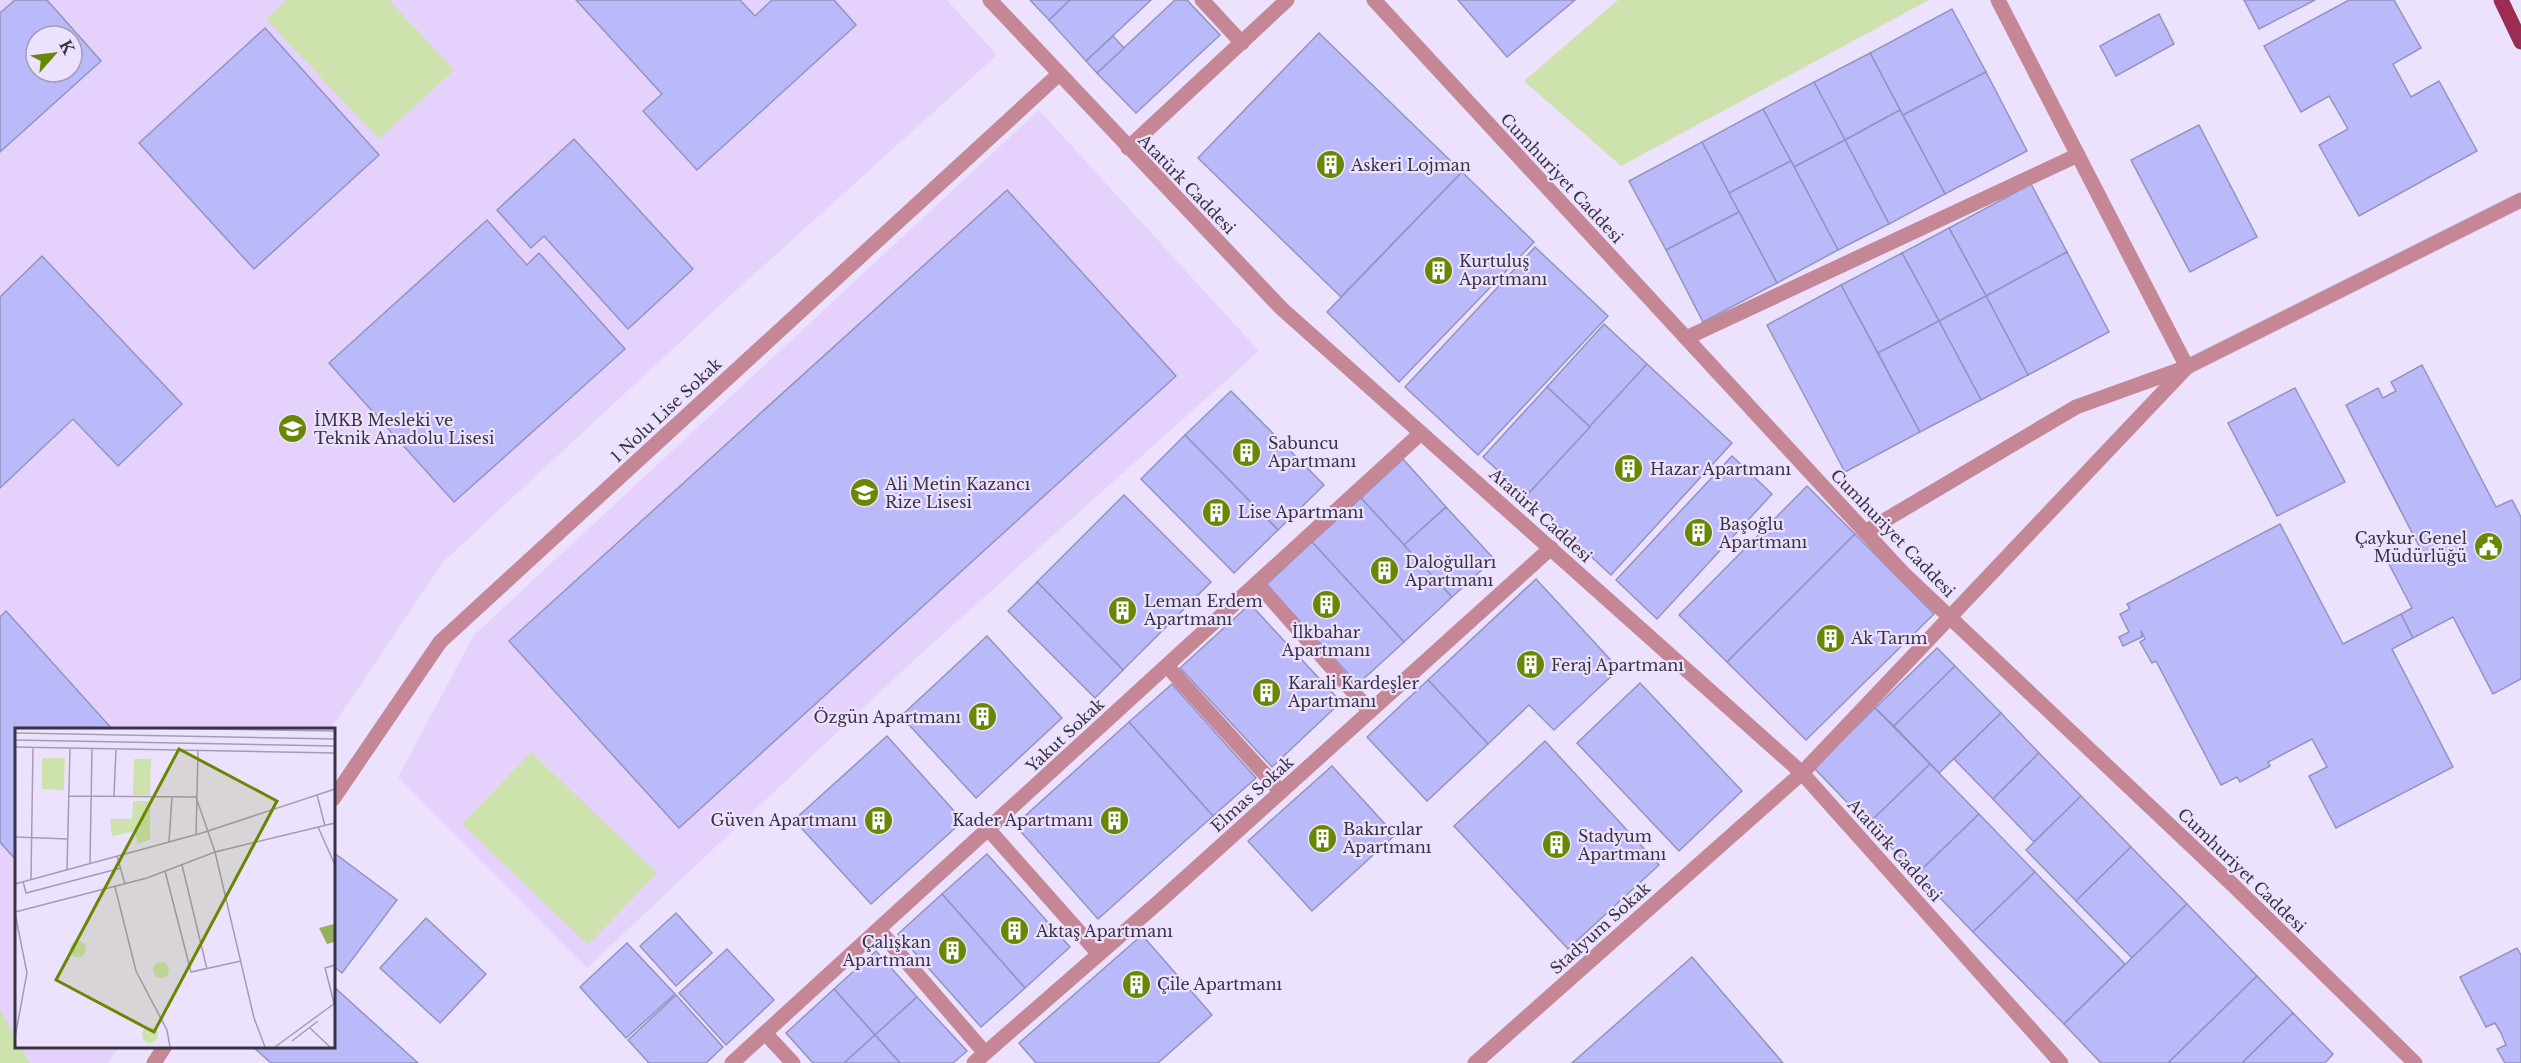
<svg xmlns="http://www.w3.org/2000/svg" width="2521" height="1063" viewBox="0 0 2521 1063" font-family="'Libre Baskerville',serif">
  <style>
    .built { fill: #e4d2fc; fill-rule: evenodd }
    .green { fill: #cee2ad }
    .building { fill: #babafb; stroke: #9393bf; stroke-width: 1.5; fill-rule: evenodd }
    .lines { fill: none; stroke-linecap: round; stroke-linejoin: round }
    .minor { stroke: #c58795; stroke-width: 15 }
    .major { stroke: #9c2d52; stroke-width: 15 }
    .labels { text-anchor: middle; stroke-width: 4.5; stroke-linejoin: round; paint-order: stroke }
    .poi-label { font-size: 16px; fill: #393243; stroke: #ede2fd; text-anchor: start }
    .street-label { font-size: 16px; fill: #393243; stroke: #ede2fd }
    .inset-road { fill: none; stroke: #a59cb3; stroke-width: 1.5 }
    .view { fill: #688702; fill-opacity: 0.15; stroke: #688702; stroke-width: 3 }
    .inset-edge { fill: none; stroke: #393243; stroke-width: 3 }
  </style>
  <rect width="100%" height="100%" fill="#ede2fd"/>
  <!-- built -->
  <g class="built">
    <path d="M0,0h947l50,55 -267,241 -287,266 -113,168h-314v316l103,1 -11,16h-108zM36,36h36v36h-36z"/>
    <polygon points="1039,110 1259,351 912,662 587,968 398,777 474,635"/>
  </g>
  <!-- green -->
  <g class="green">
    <polygon points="286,0 389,0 454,70 379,139 266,19"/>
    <polygon points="1618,0 1929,0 1621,166 1524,81"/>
    <polygon points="531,752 657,873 588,945 462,824"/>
    <polygon points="0,1009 16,1038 16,1046 21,1047 30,1063 0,1063"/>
  </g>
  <!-- building -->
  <g class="building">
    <path d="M15,0h32l54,61 -101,91v-139zM36,36h36v36h-36z"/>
    <polygon points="576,0 740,0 755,16 772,0 834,0 856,25 697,170 643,111 662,94"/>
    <polygon points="1030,0 1070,0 1049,20"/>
    <polygon points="1070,0 1151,0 1086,61 1049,20"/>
    <polygon points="1175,0 1187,0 1220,35 1136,113 1097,73"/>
    <polygon points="1458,0 1575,0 1507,57"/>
    <polygon points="2244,0 2315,0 2259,29"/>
    <polygon points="2349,0 2394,0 2421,48 2393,64 2411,97 2439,81 2477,151 2359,216 2319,145 2348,129 2329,96 2301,112 2264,46"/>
    <polygon points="1952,9 1986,72 1903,115 1870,53"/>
    <polygon points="2159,14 2174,44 2116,76 2100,46"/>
    <polygon points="265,28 379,155 254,269 139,143"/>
    <polygon points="1319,33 1462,172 1341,297 1198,158"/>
    <polygon points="1113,36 1124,48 1097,73 1086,61"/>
    <polygon points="1870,53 1900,110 1845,140 1814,82"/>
    <polygon points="1986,72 2027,151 1945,194 1903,115"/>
    <polygon points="1814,82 1845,140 1794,167 1763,109"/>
    <polygon points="1763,109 1791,161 1729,193 1702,142"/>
    <polygon points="1900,110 1945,194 1889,224 1845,140"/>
    <polygon points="2199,125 2257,237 2190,272 2131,160"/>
    <polygon points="574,139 693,269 628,329 544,236 531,248 497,210"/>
    <polygon points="1845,140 1889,224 1838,250 1794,167"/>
    <polygon points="1702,142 1739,212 1666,250 1629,181"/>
    <polygon points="1791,161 1838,250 1777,283 1729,193"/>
    <polygon points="1462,172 1534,242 1399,382 1327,312"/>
    <polygon points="2031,184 2067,252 1986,296 1949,228"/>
    <polygon points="1007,190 1176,376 679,828 509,641"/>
    <polygon points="1739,212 1777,283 1703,322 1666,250"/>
    <polygon points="487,220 527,265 539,253 625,349 454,502 329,363"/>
    <polygon points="1949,228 1986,296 1939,321 1902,253"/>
    <polygon points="1535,247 1608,316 1478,455 1405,387"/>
    <polygon points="2067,252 2109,332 2028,375 1986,296"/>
    <polygon points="1902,253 1939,321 1878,353 1841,285"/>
    <polygon points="42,256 182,404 118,466 73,419 0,488 0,297"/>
    <polygon points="1841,285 1920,432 1845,472 1767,325"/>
    <polygon points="1986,296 2028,375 1981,400 1939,321"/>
    <polygon points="1939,321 1981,400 1920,432 1878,353"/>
    <polygon points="1604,324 1647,364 1590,427 1547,387"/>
    <polygon points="1647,364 1732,443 1611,575 1526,496"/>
    <polygon points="2422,365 2496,507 2512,500 2521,517 2521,679 2493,694 2453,617 2413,638 2401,614 2412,608 2389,564 2420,548 2346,405 2378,388 2383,398 2396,391 2391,382"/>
    <polygon points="1547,387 1590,427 1526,496 1483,457"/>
    <polygon points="2295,388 2345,482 2277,516 2228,423"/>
    <polygon points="1231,391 1324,485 1278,530 1185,435"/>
    <polygon points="1185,435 1278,530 1234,573 1141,479"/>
    <polygon points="1732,456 1772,494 1657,619 1616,580"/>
    <polygon points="1403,459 1446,507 1404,545 1361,498"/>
    <polygon points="1807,486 1855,534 1727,662 1679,615"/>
    <polygon points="1124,495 1211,582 1123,670 1037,582"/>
    <polygon points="1361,498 1452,597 1404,642 1312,542"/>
    <polygon points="1446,507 1494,559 1452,597 1404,545"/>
    <polygon points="2280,524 2343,644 2401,614 2413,638 2392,649 2453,767 2336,828 2309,776 2327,767 2312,739 2268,762 2270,766 2240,782 2237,777 2221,785 2156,661 2152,663 2140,642 2145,639 2141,631 2142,637 2123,646 2119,637 2129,632 2120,614 2130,609 2127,604"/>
    <polygon points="1855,534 1934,614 1806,740 1727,662"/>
    <polygon points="1312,542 1404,642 1358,684 1266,585"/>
    <polygon points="1536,579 1619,669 1554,730 1529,705 1488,744 1428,680"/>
    <polygon points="1037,582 1123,670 1095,698 1008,611"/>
    <polygon points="1250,604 1341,702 1272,767 1180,668"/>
    <polygon points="6,611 113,730 16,730 16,860 0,842 0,617"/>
    <polygon points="987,636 1062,718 976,798 901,716"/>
    <polygon points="1937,648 1955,666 1894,726 1875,708"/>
    <polygon points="1955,666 2001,713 1939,773 1894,726"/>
    <polygon points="1428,680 1488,744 1427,801 1367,737"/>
    <polygon points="1640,683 1742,791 1679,851 1577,743"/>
    <polygon points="1172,684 1256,778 1213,816 1129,722"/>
    <polygon points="1875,708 1930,764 1868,824 1814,768"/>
    <polygon points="2001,713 2039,753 1993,799 1954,759"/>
    <polygon points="1129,722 1213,816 1098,919 1015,825"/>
    <polygon points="887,736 963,821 871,904 794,820"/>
    <polygon points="1545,741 1659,865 1568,949 1454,826"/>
    <polygon points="2039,753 2081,796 2034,842 1993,799"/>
    <polygon points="1930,764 1979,814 1917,874 1868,824"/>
    <polygon points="1332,766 1395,835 1312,911 1248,841"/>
    <polygon points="2081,796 2131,847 2076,901 2026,850"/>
    <polygon points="1979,814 2035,872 1973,932 1917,874"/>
    <polygon points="2131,847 2187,904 2132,958 2076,901"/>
    <polygon points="333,852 397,900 342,973 333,966"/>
    <polygon points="987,854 1070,947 1025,988 942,894"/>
    <polygon points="2035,872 2125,964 2064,1024 1973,932"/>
    <polygon points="942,894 1025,988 981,1027 898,934"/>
    <polygon points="2187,904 2257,976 2168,1063 2101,1063 2064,1024"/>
    <polygon points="676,913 712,953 676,986 640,946"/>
    <polygon points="426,918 486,974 440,1023 380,968"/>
    <polygon points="1142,935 1212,1015 1158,1063 1036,1063 1019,1043"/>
    <polygon points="627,943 675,994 626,1038 580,987"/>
    <polygon points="2517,948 2521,955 2521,1063 2505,1063 2497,1049 2506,1045 2501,1033 2495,1023 2486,1027 2460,977"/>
    <polygon points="727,949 774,1000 726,1045 679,993"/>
    <polygon points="876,951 917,997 875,1035 834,989"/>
    <polygon points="1692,957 1783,1063 1572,1063"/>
    <polygon points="2257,976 2293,1013 2242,1063 2168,1063"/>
    <polygon points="333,986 418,1063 271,1063 252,1046 333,1046"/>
    <polygon points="834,989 875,1035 844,1063 813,1063 786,1033"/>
    <polygon points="676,995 723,1047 706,1063 649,1063 628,1040"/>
    <polygon points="917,997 967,1051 953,1063 900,1063 875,1035"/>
    <polygon points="2293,1013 2333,1054 2325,1063 2242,1063"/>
    <polygon points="875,1035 900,1063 844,1063"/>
  </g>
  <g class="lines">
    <!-- minor -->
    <g class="minor">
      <polyline points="990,0 1281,308 1802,773 2061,1063"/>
      <polyline points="1202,0 1242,43"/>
      <polyline points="1374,0 1904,574 2234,886 2415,1063"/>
      <polyline points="1998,0 2187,367"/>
      <polyline points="1128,148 1287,0"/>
      <polyline points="1686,338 2078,155"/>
      <polyline points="1865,532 2076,407 2187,367 2521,200"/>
      <polyline points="1257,583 1370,711"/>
      <polyline points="1167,666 1281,792"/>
      <polyline points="333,799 440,642 1058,75"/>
      <polyline points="989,830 1098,953"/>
      <polyline points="879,930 985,1053"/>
      <polyline points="765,1033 793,1063"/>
      <polyline points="154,1063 165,1046"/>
      <polyline points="732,1063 1421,433"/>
      <polyline points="974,1063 1161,900 1551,548"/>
      <polyline points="1475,1063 1802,773 2187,367"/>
    </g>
    <!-- major -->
    <polyline class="major" points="2501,0 2521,42"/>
  </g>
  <!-- icons -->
  <defs>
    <symbol id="building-disc" viewBox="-11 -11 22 22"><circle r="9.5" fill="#688702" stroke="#ede2fd"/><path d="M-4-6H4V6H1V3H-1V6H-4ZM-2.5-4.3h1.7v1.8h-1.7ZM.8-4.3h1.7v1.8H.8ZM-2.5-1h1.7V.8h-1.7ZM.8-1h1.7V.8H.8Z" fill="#fff"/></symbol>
    <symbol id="school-disc" viewBox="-11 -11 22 22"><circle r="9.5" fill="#688702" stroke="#ede2fd"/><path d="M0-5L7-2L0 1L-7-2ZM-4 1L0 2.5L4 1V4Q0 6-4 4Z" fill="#fff"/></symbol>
    <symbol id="civic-disc" viewBox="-11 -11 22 22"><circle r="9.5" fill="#688702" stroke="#ede2fd"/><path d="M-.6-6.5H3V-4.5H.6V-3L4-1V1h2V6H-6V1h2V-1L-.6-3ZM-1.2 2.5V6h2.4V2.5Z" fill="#fff"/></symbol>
  </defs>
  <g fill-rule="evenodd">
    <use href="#building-disc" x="1314" y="148" width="33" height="33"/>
    <use href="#building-disc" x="1422" y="254" width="33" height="33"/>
    <use href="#school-disc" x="276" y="412" width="33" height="33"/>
    <use href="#building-disc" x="1230" y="436" width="33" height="33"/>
    <use href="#building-disc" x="1612" y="452" width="33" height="33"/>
    <use href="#school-disc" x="848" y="476" width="33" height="33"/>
    <use href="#building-disc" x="1200" y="496" width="33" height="33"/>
    <use href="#building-disc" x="1682" y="516" width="33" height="33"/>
    <use href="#civic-disc" x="2472" y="530" width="33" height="33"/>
    <use href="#building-disc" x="1368" y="554" width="33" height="33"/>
    <use href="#building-disc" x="1310" y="588" width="33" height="33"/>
    <use href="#building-disc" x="1106" y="594" width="33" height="33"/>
    <use href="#building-disc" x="1814" y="622" width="33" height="33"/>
    <use href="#building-disc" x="1514" y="648" width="33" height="33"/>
    <use href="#building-disc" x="1250" y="676" width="33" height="33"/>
    <use href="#building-disc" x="966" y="700" width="33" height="33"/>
    <use href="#building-disc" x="862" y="804" width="33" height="33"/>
    <use href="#building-disc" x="1098" y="804" width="33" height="33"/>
    <use href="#building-disc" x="1306" y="822" width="33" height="33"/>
    <use href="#building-disc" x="1540" y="828" width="33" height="33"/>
    <use href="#building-disc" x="998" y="914" width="33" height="33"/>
    <use href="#building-disc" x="936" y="934" width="33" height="33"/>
    <use href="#building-disc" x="1120" y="968" width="33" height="33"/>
  </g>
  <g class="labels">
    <!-- poi labels -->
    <g class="poi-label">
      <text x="1351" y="171">Askeri Lojman</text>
      <text x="1459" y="267">Kurtuluş<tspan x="1459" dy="18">Apartmanı</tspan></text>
      <text x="314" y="426">İMKB Mesleki ve<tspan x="314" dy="18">Teknik Anadolu Lisesi</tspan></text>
      <text x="1268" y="449">Sabuncu<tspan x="1268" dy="18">Apartmanı</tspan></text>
      <text x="1650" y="475">Hazar Apartmanı</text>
      <text x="885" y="490">Ali Metin Kazancı<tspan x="885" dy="18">Rize Lisesi</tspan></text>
      <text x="1238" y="518">Lise Apartmanı</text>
      <text x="1719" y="530">Başoğlu<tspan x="1719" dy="18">Apartmanı</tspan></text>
      <text x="2467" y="544" text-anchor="end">Çaykur Genel<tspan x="2467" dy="18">Müdürlüğü</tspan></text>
      <text x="1405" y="568">Daloğulları<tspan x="1405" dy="18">Apartmanı</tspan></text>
      <text x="1144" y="607">Leman Erdem<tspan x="1144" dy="18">Apartmanı</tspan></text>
      <text x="1326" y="638" text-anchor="middle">İlkbahar<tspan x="1326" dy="18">Apartmanı</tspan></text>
      <text x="1851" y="644">Ak Tarım</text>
      <text x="1551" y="671">Feraj Apartmanı</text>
      <text x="1288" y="689">Karali Kardeşler<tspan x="1288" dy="18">Apartmanı</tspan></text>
      <text x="961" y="723" text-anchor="end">Özgün Apartmanı</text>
      <text x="857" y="826" text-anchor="end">Güven Apartmanı</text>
      <text x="1093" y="826" text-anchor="end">Kader Apartmanı</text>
      <text x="1343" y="835">Bakırcılar<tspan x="1343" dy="18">Apartmanı</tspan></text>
      <text x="1578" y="842">Stadyum<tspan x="1578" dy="18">Apartmanı</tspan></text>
      <text x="1036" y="937">Aktaş Apartmanı</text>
      <text x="931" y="948" text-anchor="end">Çalışkan<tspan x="931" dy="18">Apartmanı</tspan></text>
      <text x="1157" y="990">Çile Apartmanı</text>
    </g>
    <!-- street labels -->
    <g class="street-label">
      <text transform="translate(1562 178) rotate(47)" y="6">Cumhuriyet Caddesi</text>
      <text transform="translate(1187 184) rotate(46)" y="6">Atatürk Caddesi</text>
      <text transform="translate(666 410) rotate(-43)" y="6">1 Nolu Lise Sokak</text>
      <text transform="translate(1541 515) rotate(42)" y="6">Atatürk Caddesi</text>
      <text transform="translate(1893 533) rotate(46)" y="6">Cumhuriyet Caddesi</text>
      <text transform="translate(1065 735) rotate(-43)" y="6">Yakut Sokak</text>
      <text transform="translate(1252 794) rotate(-42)" y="6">Elmas Sokak</text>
      <text transform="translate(1895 850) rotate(48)" y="6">Atatürk Caddesi</text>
      <text transform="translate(2242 870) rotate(44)" y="6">Cumhuriyet Caddesi</text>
      <text transform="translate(1600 928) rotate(-42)" y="6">Stadyum Sokak</text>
    </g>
  </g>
  <!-- overview -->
  <g transform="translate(15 728)">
    <rect width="320" height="320" fill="#ede2fd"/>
    <path d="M27,30h23l-1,32 -22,-1zM119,31h17l-1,36h-17zM118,73h17v38l-12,5 -3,-13 -23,5 -2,-17h22zM55 221a8 8 0 1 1 16 0a8 8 0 1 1-16 0ZM138 242a8 8 0 1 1 16 0a8 8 0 1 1-16 0ZM127 307a8 8 0 1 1 16 0a8 8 0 1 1-16 0Z" fill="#cee2ad"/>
    <path d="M319,196v18l-7,2 -8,-16z" fill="#95b15e"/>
    <path class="inset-road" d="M135,0l185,3M0,5l320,6M0,12l320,6M0,19l320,6M302,67l8,31M54,68l127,1M99,68l2,-47M181,69l19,55 39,166 11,29M303,99l17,38M181,107l2,-84M0,109l53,2M154,114l3,-45M102,128l8,28M75,135l2,-114M167,137l25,104M52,141l3,-121M150,143l26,101 50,-11M16,151l2,-131M8,153l3,12 95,-25M0,156l187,-51 133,-44M100,159l21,84 31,59 3,17M0,184l132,-34 68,-26 120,-29M0,185l12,60 -12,64M319,275l-9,-35 10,-3M295,300l20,19M277,313l26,-20M260,319l60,-44"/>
    <path class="view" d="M164,21l98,52 -123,231 -98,-52z"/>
    <rect width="320" height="320" class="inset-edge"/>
  </g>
  <!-- north arrow -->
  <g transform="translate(54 54) rotate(62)"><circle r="28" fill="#ede2fd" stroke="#a59cb3" stroke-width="1.5"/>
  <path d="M0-4.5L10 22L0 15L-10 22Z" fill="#688702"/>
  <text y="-9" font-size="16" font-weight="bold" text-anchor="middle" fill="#393243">K</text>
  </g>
</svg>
